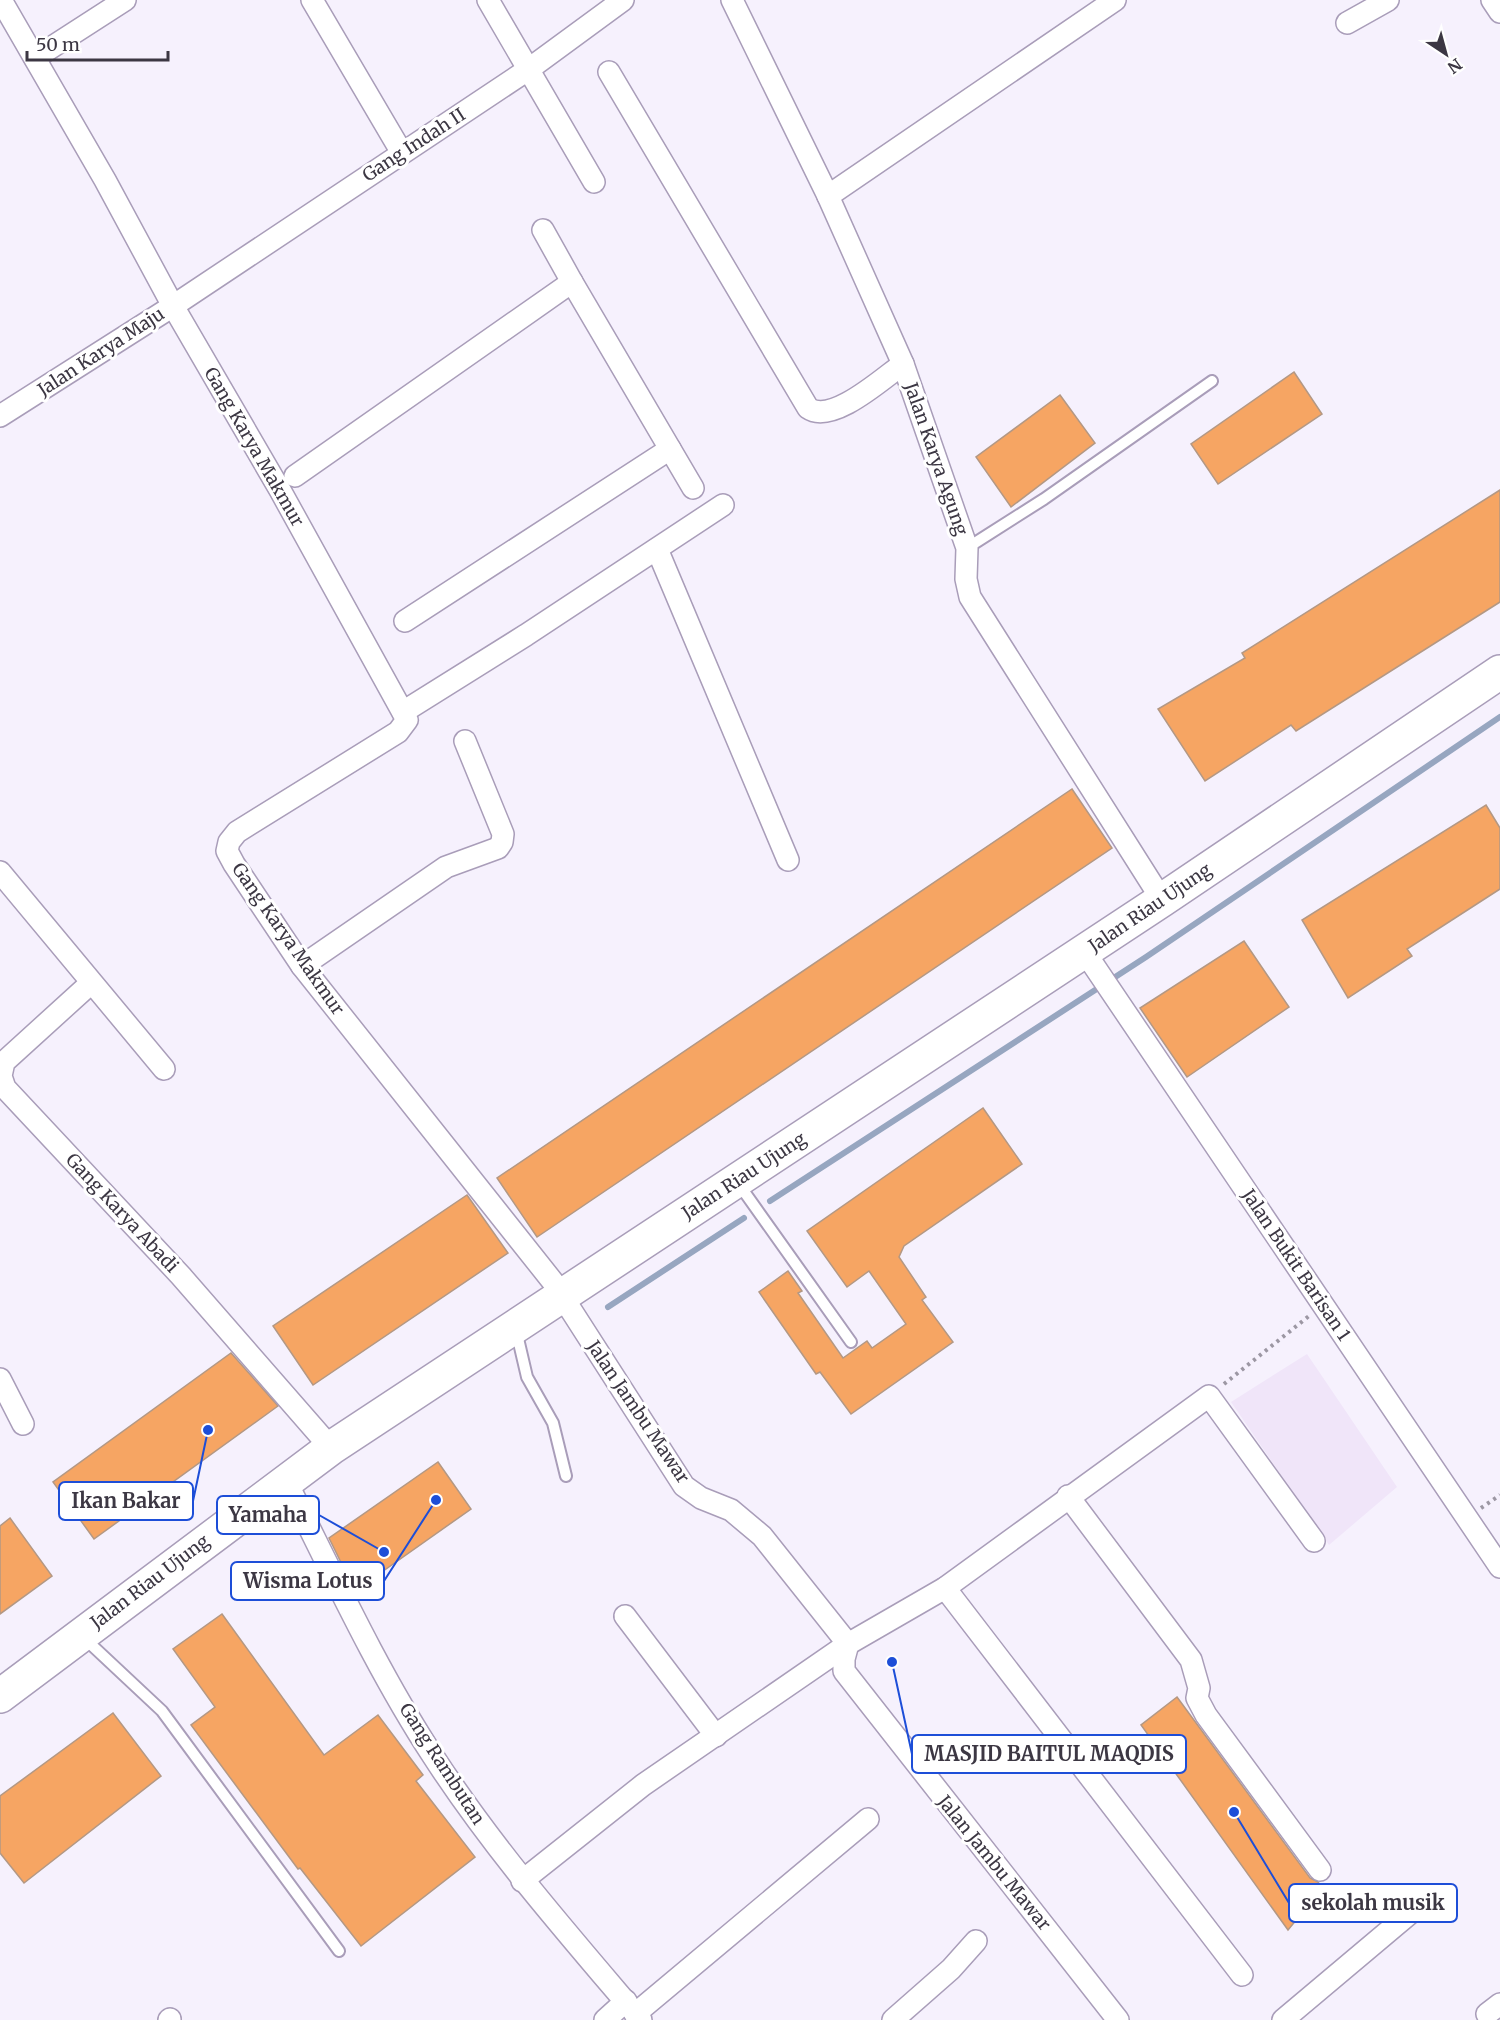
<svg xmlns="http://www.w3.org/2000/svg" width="1500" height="2020" viewBox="0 0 1500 2020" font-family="Merriweather,serif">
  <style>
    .industrial { fill: #f0e5f9 }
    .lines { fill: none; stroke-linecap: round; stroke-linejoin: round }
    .stream { stroke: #97a6c0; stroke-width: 6 }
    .building { fill: #f6a563; stroke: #b39884; stroke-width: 1.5 }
    .service-casing { stroke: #a99db9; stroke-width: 14 }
    .minor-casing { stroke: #a99db9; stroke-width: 24 }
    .primary-casing { stroke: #a99db9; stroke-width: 36 }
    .path { stroke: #9c97a3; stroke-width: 4; stroke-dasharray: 3 4.5; stroke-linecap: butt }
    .service { stroke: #fff; stroke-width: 10 }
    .minor { stroke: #fff; stroke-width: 21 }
    .primary { stroke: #fff; stroke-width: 33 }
    .labels { text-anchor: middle; stroke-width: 6; stroke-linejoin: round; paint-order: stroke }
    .street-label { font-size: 18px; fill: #3c3743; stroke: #fff }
    .leader { fill: none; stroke: #1d4ed8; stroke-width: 2 }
    .callout-dot { fill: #1d4ed8; stroke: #fff; stroke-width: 2 }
    .callout { fill: #fff; stroke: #1d4ed8; stroke-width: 2 }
    .callout-label { font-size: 20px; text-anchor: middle; font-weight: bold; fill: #3c3743 }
  </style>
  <rect width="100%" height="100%" fill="#f6f1fd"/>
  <!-- industrial -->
  <polygon class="industrial" points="1307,1354 1397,1487 1329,1545 1231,1402"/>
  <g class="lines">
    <!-- stream -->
    <g class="stream">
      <polyline points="770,1201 1146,957 1500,717"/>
      <polyline points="608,1307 744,1218"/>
    </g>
  </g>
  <!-- building -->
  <g class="building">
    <polygon points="1294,372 1322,414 1218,484 1191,444"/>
    <polygon points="1060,395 1095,443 1011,507 976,457"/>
    <polygon points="1500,490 1500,602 1296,731 1291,725 1205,781 1158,709 1245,658 1242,653"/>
    <polygon points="1072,789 1112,848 537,1237 497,1178"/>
    <polygon points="1486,805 1500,828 1500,889 1407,949 1412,956 1348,998 1302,920"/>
    <polygon points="1244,941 1289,1007 1187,1077 1140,1008"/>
    <polygon points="983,1108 1022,1164 904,1246 899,1257 926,1297 922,1300 953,1342 851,1414 820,1372 816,1374 759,1292 788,1271 802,1291 798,1293 843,1358 867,1341 872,1348 906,1324 869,1271 847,1287 807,1231"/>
    <polygon points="467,1195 508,1253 313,1385 273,1326"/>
    <polygon points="231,1353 278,1406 94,1539 53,1482"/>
    <polygon points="438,1462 471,1509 355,1591 329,1538"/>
    <polygon points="10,1518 52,1576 0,1614 0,1526"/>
    <polygon points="222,1614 324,1755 378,1715 423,1775 416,1781 475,1857 361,1946 300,1868 298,1869 191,1725 215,1707 173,1649"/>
    <polygon points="1177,1697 1310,1878 1318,1882 1330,1898 1297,1919 1288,1930 1141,1725"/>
    <polygon points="113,1713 161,1776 24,1883 0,1853 0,1796"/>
  </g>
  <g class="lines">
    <defs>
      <g id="service">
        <polyline points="967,548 1044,499 1212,381"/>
        <polyline points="738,1183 851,1342"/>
        <polyline points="516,1330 527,1377 553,1423 566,1476"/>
        <polyline points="83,1637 162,1711 339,1951"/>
      </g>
      <g id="minor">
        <polyline points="1,0 105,180 173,306 280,490 407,720 398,732 237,832 229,842 227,851 234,864 302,966 553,1282 684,1486 701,1498 731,1510 762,1536 848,1644 844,1659 844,1671 1118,2020"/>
        <polyline points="312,0 402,153"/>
        <polyline points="488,0 594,182"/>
        <polyline points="732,0 828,196 903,364 967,548 966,579 970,597 1162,900"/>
        <polyline points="1492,0 1500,12"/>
        <polyline points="1347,23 1388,0"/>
        <polyline points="35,58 125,0"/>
        <path d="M609,72l199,336c24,17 75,-30 95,-44"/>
        <polyline points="828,196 1115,0"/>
        <polyline points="543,230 572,282"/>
        <polyline points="0,416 173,306 529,69 623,0"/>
        <polyline points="295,476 572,282 693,488"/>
        <polyline points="657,549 788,860"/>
        <polyline points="405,621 670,449"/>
        <polyline points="403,712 526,635 723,505"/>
        <polyline points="0,872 164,1069"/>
        <polyline points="1084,951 1500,1567"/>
        <polyline points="302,966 446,867 498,848 502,842 503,834 465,741"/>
        <polyline points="91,983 4,1062 1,1076 5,1088 181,1276 331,1448"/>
        <polyline points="0,1379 23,1424"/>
        <path d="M285,1479c47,93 91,190 148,277 61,94 135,178 208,264"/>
        <polyline points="1068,1496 1191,1660 1199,1688 1197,1698 1206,1715 1320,1870"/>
        <polyline points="945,1588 1242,1975"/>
        <polyline points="625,1616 716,1736"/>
        <polyline points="522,1881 643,1785 848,1644 945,1588 1209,1396 1314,1541"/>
        <polyline points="635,2014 868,1819"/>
        <polyline points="1487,2014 1500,2004"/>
        <polyline points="169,2020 170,2019"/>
        <polyline points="605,2020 626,2001"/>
        <polyline points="893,2020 951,1969 976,1941"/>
        <polyline points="1283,2020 1409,1914"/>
      </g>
      <polyline id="primary" points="0,1696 331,1448 1162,900 1500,672"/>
    </defs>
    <!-- service casing -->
    <use href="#service" class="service-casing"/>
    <!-- minor casing -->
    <use href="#minor" class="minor-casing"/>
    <!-- primary casing -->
    <use href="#primary" class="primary-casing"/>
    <!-- path -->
    <g class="path">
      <polyline points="1224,1384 1309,1316"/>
      <polyline points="1481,1508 1500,1495"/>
    </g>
    <!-- service -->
    <use href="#service" class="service"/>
    <!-- minor -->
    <use href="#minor" class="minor"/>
    <!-- primary -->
    <use href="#primary" class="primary"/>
  </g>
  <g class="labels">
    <!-- street labels -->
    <g class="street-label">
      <text transform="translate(414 145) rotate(-33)" y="6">Gang Indah II</text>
      <text transform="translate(101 352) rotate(-33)" y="6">Jalan Karya Maju</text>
      <text transform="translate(254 447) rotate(60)" y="6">Gang Karya Makmur</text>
      <text transform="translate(936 459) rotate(71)" y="6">Jalan Karya Agung</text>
      <text transform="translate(1150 908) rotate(-34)" y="6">Jalan Riau Ujung</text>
      <text transform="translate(288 939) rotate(55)" y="6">Gang Karya Makmur</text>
      <text transform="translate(744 1176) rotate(-33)" y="6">Jalan Riau Ujung</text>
      <text transform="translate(122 1213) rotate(47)" y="6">Gang Karya Abadi</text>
      <text transform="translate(1296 1265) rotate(56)" y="6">Jalan Bukit Barisan 1</text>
      <text transform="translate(638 1412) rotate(56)" y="6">Jalan Jambu Mawar</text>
      <text transform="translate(150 1582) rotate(-37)" y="6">Jalan Riau Ujung</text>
      <text transform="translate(442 1764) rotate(57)" y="6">Gang Rambutan</text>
      <text transform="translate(994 1863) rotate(51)" y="6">Jalan Jambu Mawar</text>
    </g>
  </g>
  <!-- callouts -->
  <path class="leader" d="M208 1430L193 1501M384 1552L319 1515M436 1500L384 1581M892 1662L912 1754M1234 1812L1289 1903"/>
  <g class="callout-dot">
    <circle cx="208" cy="1430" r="6"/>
    <circle cx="384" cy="1552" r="6"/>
    <circle cx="436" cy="1500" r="6"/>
    <circle cx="892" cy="1662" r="6"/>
    <circle cx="1234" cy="1812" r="6"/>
  </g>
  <g class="callout">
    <rect x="59" y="1482" width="134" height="38" rx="6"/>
    <rect x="217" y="1496" width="102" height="38" rx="6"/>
    <rect x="231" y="1562" width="153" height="38" rx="6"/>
    <rect x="912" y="1735" width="274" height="38" rx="6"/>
    <rect x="1289" y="1884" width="168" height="38" rx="6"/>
  </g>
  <g class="callout-label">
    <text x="126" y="1508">Ikan Bakar</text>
    <text x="268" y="1522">Yamaha</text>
    <text x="308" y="1588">Wisma Lotus</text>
    <text x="1049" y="1761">MASJID BAITUL MAQDIS</text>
    <text x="1373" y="1910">sekolah musik</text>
  </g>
  <!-- north arrow -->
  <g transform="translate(1446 54) rotate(144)" stroke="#ffffff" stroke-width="4.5" paint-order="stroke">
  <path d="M0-4.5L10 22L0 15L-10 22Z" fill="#3c3743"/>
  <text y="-9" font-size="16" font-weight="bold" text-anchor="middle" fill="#3c3743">N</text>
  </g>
  <!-- scale -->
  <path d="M27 51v9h141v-9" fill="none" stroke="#3c3743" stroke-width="3"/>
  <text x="36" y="51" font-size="18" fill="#3c3743" stroke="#ffffff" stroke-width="4.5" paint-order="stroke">50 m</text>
</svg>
